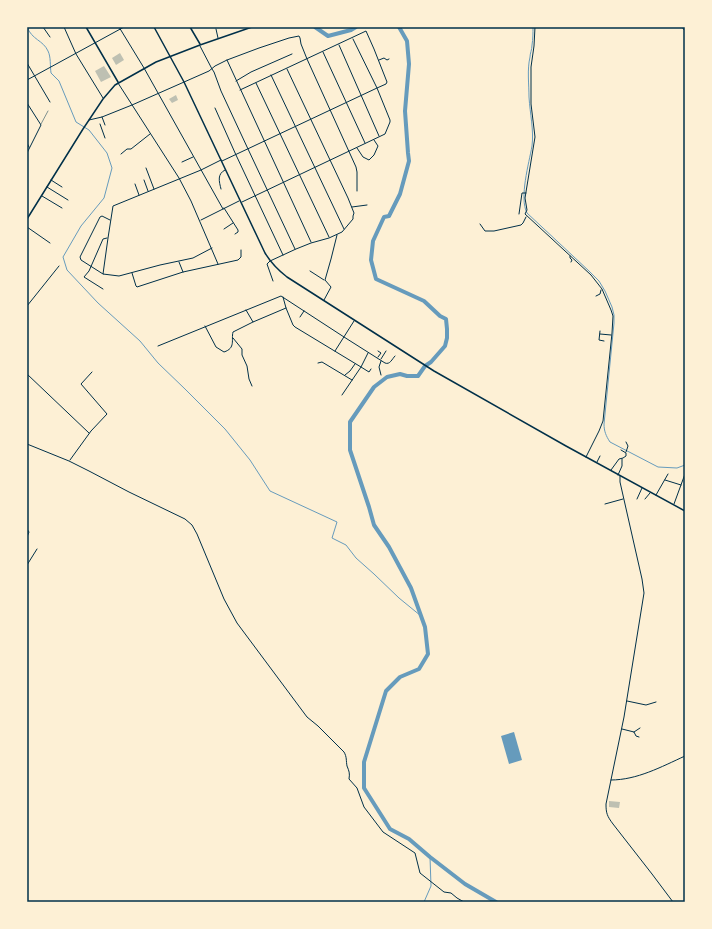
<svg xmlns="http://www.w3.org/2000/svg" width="712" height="929" viewBox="0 0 712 929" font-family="Overpass,sans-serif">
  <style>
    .water { fill: #669bbc }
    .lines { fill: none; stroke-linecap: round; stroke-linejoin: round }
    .stream { stroke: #669bbc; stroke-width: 1 }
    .river { stroke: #669bbc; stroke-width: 4 }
    .building { fill: #bec0b2 }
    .service { stroke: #003049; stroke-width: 0.5 }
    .minor { stroke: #003049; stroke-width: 1 }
    .tertiary { stroke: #003049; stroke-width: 1.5 }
    .secondary { stroke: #003049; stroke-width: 1.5 }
    .neatline { fill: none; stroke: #003049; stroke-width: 1.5 }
  </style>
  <rect width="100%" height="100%" fill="#fdf0d5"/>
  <!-- water -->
  <polygon class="water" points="514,732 522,760 509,764 501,736"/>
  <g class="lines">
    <!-- stream -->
    <g class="stream">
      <path d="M27,27c5,13 16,13 21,24 3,6 2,15 3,22l8,8 17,41 13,8 18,23 5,15 -8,30 -23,28 -18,31 4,13 31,33 42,38 18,22 27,26 40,40 25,31 20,31 67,31 -5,16 14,7 10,13 18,16 25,24 22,18"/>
      <path d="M533,27c0,6 0,12 -1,18 0,5 -2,8 -2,12 -3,13 -1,27 -1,40 1,17 5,33 3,49 -3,17 -13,52 -5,67l62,58 10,10 6,10 7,16 2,8v8l-10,101c0,7 2,12 6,18l48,25 19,1 8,-3"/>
      <polyline points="683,27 685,29"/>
      <polyline points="424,902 431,886 430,857"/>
    </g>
    <!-- river -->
    <g class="river">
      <polyline points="315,27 328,36 351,30 356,27"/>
      <polyline points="399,27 407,41 409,64 405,111 408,153 409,161 400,194 389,216 384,217 373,241 371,260 376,279 424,301 440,316 446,319 447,329 447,338 445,346 431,362 425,366 418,376 407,376 400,374 387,377 374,387 350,422 350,450 369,507 374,525 389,547 411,588 425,627 428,654 419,669 400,677 386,691 364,762 364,788 390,829 409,839 430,857 465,884 496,902"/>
    </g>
  </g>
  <!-- building -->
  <g class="building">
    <polygon points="120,53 124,60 116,65 112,58"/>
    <polygon points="104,66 111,77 101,82 95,71"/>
    <polygon points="176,95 178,100 172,103 169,99"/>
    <polygon points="609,801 620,802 619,808 609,807"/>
  </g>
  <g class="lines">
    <!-- service -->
    <polyline class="service" points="41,124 48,111"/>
    <!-- minor -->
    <g class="minor">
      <polyline points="43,27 50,37"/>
      <polyline points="64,27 76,54 103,98"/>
      <polyline points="119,27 144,68 223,209"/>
      <polyline points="535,27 534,46 531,67 531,104 535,137 525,198 527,210 525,214 591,275 602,289 611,310 613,316 612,333 603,421 599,431 586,457"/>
      <polyline points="682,27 685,31"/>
      <polyline points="216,29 218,38"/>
      <polyline points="339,45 379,136"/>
      <polyline points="200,46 212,69 214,72 221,91 248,149 295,249"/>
      <polyline points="323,52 365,143"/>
      <polyline points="227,60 311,242"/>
      <polyline points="379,60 384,58 387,60 389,59"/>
      <polyline points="27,63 50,102"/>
      <polyline points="271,75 344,229"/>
      <polyline points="27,80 124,27"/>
      <polyline points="236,81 251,72 292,54"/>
      <polyline points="118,83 179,178 191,201 218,264"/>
      <polyline points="256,83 329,237"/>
      <polyline points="27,103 41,125 27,153"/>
      <polyline points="215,108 236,155 283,255"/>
      <polyline points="102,117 105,125"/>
      <polyline points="89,120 102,117 132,105 209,71 215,66 227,60 259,48 289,38 299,36 300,38 301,44 307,59 356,167 357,172 357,191"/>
      <polyline points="100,124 105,138"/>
      <polyline points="27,143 29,147"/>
      <polyline points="357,148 363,157 369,160 374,155 378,146 374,140"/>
      <polyline points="121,154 127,149 131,149 150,134"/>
      <polyline points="222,161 377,88 386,84 387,82 374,49 366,31 240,90"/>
      <polyline points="182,162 193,157"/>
      <polyline points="146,168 154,189"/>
      <polyline points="51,180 62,187"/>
      <polyline points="144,180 148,191"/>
      <polyline points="135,184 139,195"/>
      <polyline points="47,187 68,200"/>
      <path d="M221,189c-2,-8 -4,-15 4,-19"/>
      <polyline points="42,196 62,208"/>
      <polyline points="242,202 385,134 390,122 390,120 377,88 353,39"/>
      <polyline points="352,207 367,205"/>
      <polyline points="224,208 238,230 238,232 235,234"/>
      <polyline points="519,214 522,193 526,193"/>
      <polyline points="201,220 239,201"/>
      <polyline points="480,224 485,231 494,231 521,225 523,223 526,217"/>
      <polyline points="27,227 50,243"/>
      <polyline points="224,229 233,223"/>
      <polyline points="212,248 193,258 160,265 119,276 103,274 108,238 113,206 201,170 221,160"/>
      <polyline points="570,256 570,258 572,260 571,262"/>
      <polyline points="179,262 183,272"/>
      <polyline points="310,271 324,280"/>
      <polyline points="132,273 136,286 137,287 183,272 238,260 241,257 241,250"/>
      <polyline points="103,274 81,260 80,257 100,217 102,216 110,220"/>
      <polyline points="273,281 267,264 270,261 296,249 311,243 329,238 342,232 353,219 353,216 354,213 348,198 287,69"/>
      <polyline points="103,289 84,277 89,271 103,239 107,238"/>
      <polyline points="596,296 600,294 601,290"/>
      <polyline points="283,297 286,308 293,325 295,327 361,367 342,395"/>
      <polyline points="324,300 331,287 325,280 331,259 337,235"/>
      <polyline points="27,306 59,266"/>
      <polyline points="246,310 253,322 286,308"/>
      <polyline points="300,317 304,311"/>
      <path d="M205,326l11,21 8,5c12,-4 7,-12 9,-20l20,-10"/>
      <polyline points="600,331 599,340 604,341"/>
      <polyline points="600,334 611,335"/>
      <polyline points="233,338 242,349 242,355 247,366 249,379 252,386"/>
      <path d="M158,346l123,-50 63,41 41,26c5,2 7,-4 10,-7"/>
      <polyline points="335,351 354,321"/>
      <polyline points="368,353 361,367 369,372 371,369"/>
      <polyline points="378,357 381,353 378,351"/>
      <polyline points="381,359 386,351"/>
      <polyline points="318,363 322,362 352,380"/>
      <polyline points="27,374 89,433"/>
      <polyline points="345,375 350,371 355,364"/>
      <polyline points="381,375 379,367 381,361"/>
      <path d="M27,444l42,17 20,10 40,21 56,27 7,6 5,9 27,65 13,24 70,94 11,9 26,26c3,5 2,9 3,14 2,5 3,7 2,13l8,9 7,19 19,25 32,21 5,20 24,19 7,1 6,5 7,4"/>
      <polyline points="626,452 628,446 626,442"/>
      <polyline points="70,460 91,431 107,414 81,384 92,372"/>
      <polyline points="597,462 600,456"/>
      <polyline points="611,470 619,459 623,458 626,456 626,453 621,450"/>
      <polyline points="618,475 622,466 622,459"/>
      <path d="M620,476v6l22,97 2,14 -20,124 -18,87c0,9 1,12 7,20l39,50 21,28"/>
      <polyline points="665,480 681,485"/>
      <polyline points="656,495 668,474"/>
      <polyline points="637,499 642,488"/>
      <polyline points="645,499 650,493"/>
      <polyline points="605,504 623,499"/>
      <polyline points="674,504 685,474"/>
      <polyline points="27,529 29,532 27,537"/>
      <polyline points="27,565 37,549"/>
      <polyline points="627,701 646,705 656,702"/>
      <polyline points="622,729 634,732 636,736 639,737"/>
      <polyline points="634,732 640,728"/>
      <path d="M611,780c26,0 50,-13 74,-24"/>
    </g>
    <!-- tertiary -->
    <g class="tertiary">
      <polyline points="86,27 118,82"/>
      <polyline points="190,27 200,44"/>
      <polyline points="27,219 83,129 103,99 115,85 156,62 200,45 252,27"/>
    </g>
    <!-- secondary -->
    <path class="secondary" d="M154,27l30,55 81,171c6,10 13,17 22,24l147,94 132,75 119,65"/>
  </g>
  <!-- border -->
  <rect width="712" height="929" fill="none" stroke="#fdf0d5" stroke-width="56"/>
  <rect x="28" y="28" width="656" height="873" class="neatline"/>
</svg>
